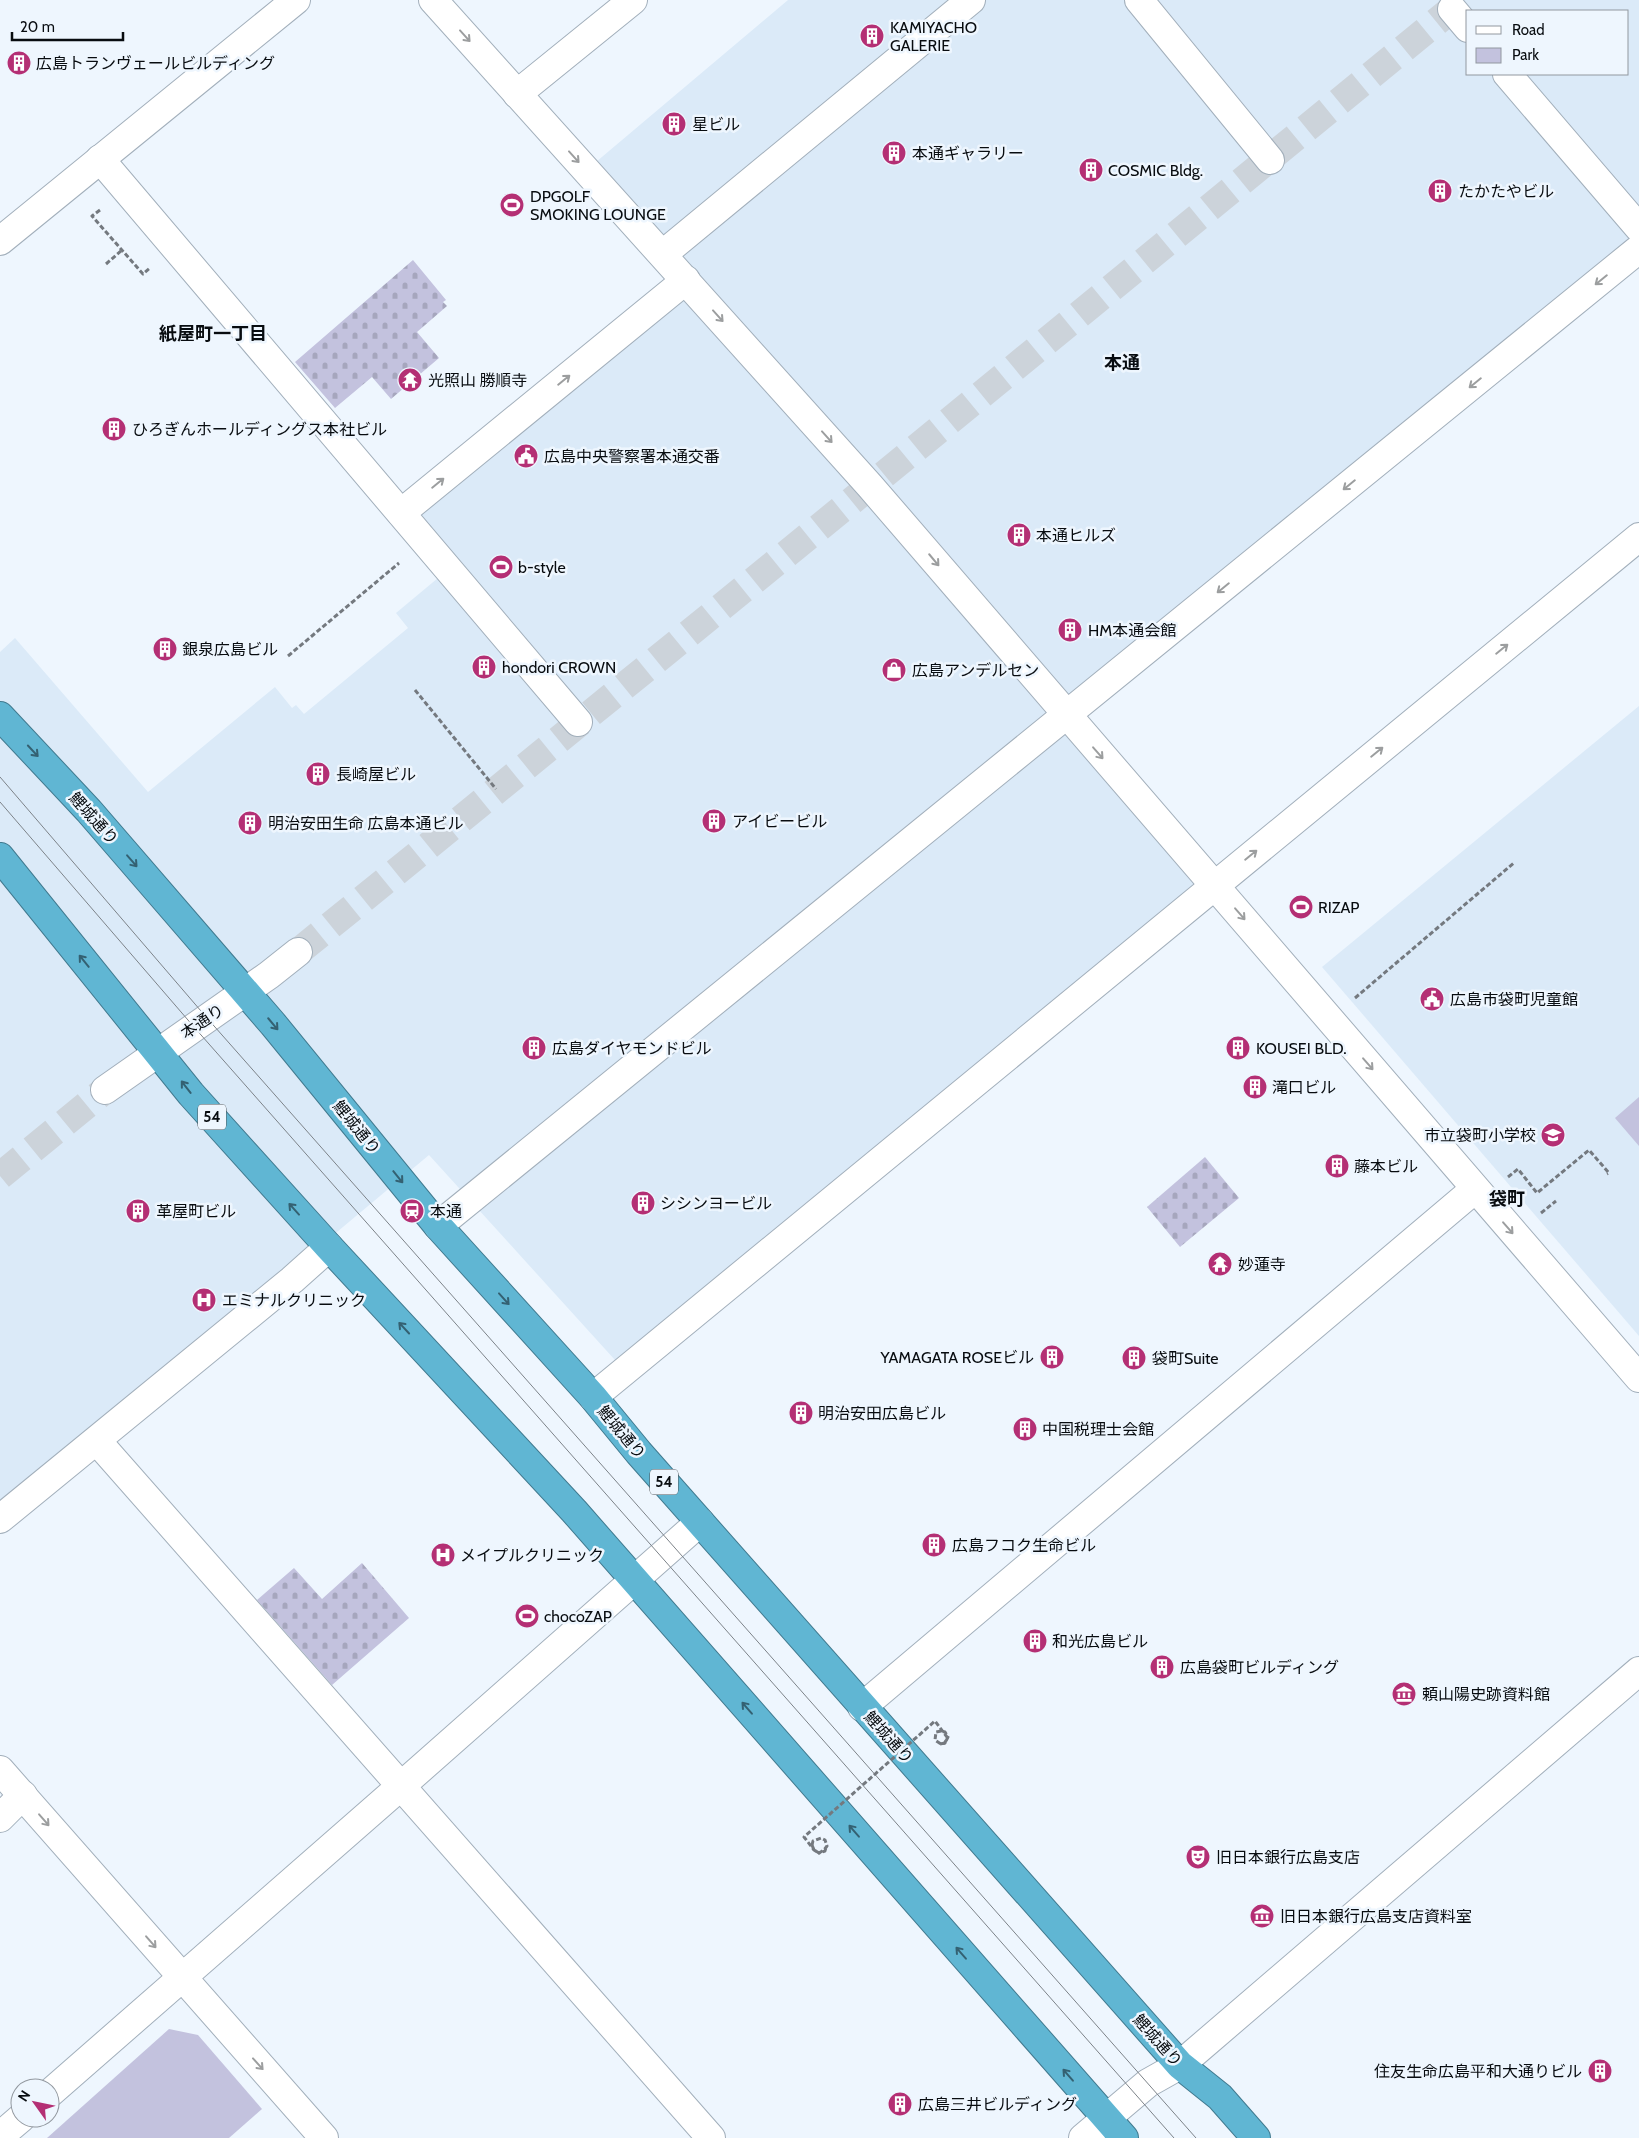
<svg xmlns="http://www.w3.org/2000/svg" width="1639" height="2138" viewBox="0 0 1639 2138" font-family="Cabin,'Noto Sans JP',sans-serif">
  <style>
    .built { fill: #dbeaf8; fill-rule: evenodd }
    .cemetery { fill: url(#cemetery-stones) }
    .green { fill: #c3c2de }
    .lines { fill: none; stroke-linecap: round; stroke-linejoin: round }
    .minor-tunnel { stroke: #ccd3da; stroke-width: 28; stroke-dasharray: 28 14; stroke-linecap: butt }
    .minor-casing { stroke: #a2afbb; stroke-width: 30 }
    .highway-casing { stroke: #417a8f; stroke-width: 30 }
    .path { stroke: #74797f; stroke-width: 3; stroke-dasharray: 5 2.5; stroke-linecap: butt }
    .minor { stroke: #fff; stroke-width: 28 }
    .highway { stroke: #60b6d3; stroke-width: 28 }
    .tram { stroke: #7d8389; stroke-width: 1 }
    .path-bridge { stroke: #74797f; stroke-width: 3; stroke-dasharray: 5 2.5; stroke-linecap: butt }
    .oneway { stroke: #9c9e9f }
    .oneway2 { stroke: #346172 }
    .labels { text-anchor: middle; stroke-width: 5; stroke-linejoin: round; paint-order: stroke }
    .shield { fill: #eef6fe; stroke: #4d5257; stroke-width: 1 }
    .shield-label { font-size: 15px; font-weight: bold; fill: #080c10 }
    .poi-label { font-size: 16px; fill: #080c10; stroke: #eef6fe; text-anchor: start }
    .street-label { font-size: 16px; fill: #080c10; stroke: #eef6fe }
    .neighbourhood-label { font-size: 18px; font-weight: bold; fill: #080c10; stroke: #eef6fe }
  </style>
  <defs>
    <pattern id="cemetery-stones" width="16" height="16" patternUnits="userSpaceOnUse" patternTransform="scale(1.25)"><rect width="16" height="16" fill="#c3c2de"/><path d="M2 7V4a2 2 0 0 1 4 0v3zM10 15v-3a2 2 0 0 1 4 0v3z" fill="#a6a6bd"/></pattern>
  </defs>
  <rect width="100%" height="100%" fill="#eef6fe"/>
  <!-- built -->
  <g class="built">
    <path d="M788,0h851v233l-585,479 142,174 -581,474 -186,-205 -429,359v-862l15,-14 133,154 127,-105 17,21 4,-3 8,9 104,-86 -12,-15 42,-35 -47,-55 288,-232 -102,-113zM1468,11h160v63h-160z"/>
    <polygon points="1639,706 1639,1336 1322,967"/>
  </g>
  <!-- cemetery -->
  <g class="cemetery">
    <polygon points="413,260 446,300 443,302 447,306 417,332 439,358 391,399 372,377 335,408 295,362"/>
    <polygon points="1205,1157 1239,1198 1180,1247 1147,1207"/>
    <polygon points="362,1563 409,1618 332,1685 257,1600 294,1568 322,1599"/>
  </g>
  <!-- green -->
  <g class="green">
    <polygon points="1639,1097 1639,1146 1615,1118"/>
    <polygon points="169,2029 198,2035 262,2109 229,2138 47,2138"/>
  </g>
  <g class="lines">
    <!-- minor-tunnel -->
    <g class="minor-tunnel">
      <polyline points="298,952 870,486 1463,0"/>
      <polyline points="0,1176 105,1090"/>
    </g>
    <defs>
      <g id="minor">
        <polyline points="433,0 870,486 1639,1378"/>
        <polyline points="1139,0 1270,160"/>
        <polyline points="1452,9 1468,28"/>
        <polyline points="1507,74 1639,228"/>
        <polyline points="517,94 633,0"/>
        <polyline points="100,159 578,722"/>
        <polyline points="0,241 296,0"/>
        <polyline points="663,254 971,0"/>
        <polyline points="401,513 686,280"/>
        <polyline points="105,1090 269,975 298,952"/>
        <polyline points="438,1226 1639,249"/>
        <polyline points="593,1397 1639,537"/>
        <polyline points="97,1441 711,2138"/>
        <polyline points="0,1519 292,1280 329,1247"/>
        <polyline points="862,1707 1475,1189"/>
        <polyline points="0,1770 324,2138"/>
        <polyline points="0,1818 23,1795"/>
        <polyline points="50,2093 401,1786 700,1522"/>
        <polyline points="0,2136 21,2118"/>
        <polyline points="1083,2138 1148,2083 1180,2065 1639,1671"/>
      </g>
      <g id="highway">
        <polyline points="0,716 89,811 273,1024 438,1226 593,1397 639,1453 1180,2065 1220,2097 1256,2138"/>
        <polyline points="0,857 191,1094 329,1247 574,1511 1124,2138"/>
      </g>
    </defs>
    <!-- minor casing -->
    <use href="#minor" class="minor-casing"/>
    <!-- highway casing -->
    <use href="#highway" class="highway-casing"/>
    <!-- path -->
    <g class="path">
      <polyline points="100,210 92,216 143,274 150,268"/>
      <polyline points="106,264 122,250"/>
      <polyline points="288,656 399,563"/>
      <polyline points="415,690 496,789"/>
      <polyline points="1355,998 1515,862"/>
      <polyline points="1508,1177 1518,1169 1537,1193 1589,1150 1609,1173 1607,1174"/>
      <polyline points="1541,1213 1556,1201"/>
      <polyline points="940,1744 945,1743 948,1737 945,1732 941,1731"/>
      <polyline points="812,1845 814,1850 819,1853 825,1851 826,1847"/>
    </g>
    <!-- minor -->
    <use href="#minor" class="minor"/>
    <!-- highway -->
    <use href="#highway" class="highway"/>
    <!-- tram -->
    <g class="tram">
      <polyline points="0,777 207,1018 1196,2138"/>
      <polyline points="0,802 194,1027 1174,2138"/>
    </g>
    <!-- path-bridge -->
    <polyline class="path-bridge" points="812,1845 813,1841 821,1838 825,1840 827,1846 824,1850 819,1853 814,1850 804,1837 935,1721 947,1737 945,1743 941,1744 935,1740 936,1732 941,1731"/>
  </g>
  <!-- one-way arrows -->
  <defs><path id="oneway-shaft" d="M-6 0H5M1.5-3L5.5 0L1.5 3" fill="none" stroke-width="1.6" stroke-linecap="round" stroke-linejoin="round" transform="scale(1.25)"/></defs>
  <g class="oneway">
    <use href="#oneway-shaft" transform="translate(465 36) rotate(48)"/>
    <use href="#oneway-shaft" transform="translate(574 157) rotate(48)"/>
    <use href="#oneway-shaft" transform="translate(1601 280) rotate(141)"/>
    <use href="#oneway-shaft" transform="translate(718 316) rotate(48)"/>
    <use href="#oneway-shaft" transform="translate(564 380) rotate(-39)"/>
    <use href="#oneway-shaft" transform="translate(1475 383) rotate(141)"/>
    <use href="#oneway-shaft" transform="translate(827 437) rotate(48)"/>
    <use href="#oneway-shaft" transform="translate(438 483) rotate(-39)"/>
    <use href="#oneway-shaft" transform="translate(1349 485) rotate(141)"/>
    <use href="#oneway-shaft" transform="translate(934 560) rotate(50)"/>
    <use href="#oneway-shaft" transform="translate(1223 588) rotate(141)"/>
    <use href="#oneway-shaft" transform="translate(1502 649) rotate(-39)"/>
    <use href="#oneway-shaft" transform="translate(1377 752) rotate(-39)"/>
    <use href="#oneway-shaft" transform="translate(1098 753) rotate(49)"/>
    <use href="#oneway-shaft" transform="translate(1251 855) rotate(-39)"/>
    <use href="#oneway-shaft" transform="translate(1240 914) rotate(49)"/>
    <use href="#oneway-shaft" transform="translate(1368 1064) rotate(49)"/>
    <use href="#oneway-shaft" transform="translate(1508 1228) rotate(49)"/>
    <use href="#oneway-shaft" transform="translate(44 1820) rotate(49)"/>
    <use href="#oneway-shaft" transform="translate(151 1942) rotate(49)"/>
    <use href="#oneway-shaft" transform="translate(258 2064) rotate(48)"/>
  </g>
  <g class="oneway2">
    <use href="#oneway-shaft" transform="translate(33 751) rotate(47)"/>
    <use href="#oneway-shaft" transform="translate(132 861) rotate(49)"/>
    <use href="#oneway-shaft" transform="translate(84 961) rotate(-129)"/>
    <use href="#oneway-shaft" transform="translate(273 1024) rotate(50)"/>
    <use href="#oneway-shaft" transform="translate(186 1087) rotate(-128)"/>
    <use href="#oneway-shaft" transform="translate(398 1177) rotate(51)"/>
    <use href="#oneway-shaft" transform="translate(294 1209) rotate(-132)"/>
    <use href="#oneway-shaft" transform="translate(504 1299) rotate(48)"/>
    <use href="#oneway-shaft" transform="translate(404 1328) rotate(-133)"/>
    <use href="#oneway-shaft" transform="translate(747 1708) rotate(-131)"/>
    <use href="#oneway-shaft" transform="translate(854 1831) rotate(-131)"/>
    <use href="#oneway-shaft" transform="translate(961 1953) rotate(-131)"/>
    <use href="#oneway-shaft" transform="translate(1068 2075) rotate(-131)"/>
  </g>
  <!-- icons -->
  <defs>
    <symbol id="building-disc" viewBox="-11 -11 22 22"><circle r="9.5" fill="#b42f74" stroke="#eef6fe"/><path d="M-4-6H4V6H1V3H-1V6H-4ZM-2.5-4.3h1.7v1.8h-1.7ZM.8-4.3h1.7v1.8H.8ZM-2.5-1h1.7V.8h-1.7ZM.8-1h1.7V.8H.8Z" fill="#fff"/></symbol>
    <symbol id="stadium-disc" viewBox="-11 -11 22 22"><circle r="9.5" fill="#b42f74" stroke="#eef6fe"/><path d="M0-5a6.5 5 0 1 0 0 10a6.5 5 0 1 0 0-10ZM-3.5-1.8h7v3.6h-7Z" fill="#fff"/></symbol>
    <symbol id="temple-disc" viewBox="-11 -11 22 22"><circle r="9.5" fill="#b42f74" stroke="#eef6fe"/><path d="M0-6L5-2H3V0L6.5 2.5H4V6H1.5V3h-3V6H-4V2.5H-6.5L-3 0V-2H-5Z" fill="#fff"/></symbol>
    <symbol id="civic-disc" viewBox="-11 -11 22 22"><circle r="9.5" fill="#b42f74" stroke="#eef6fe"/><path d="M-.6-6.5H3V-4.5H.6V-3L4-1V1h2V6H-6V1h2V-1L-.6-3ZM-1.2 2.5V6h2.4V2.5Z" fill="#fff"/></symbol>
    <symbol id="shop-disc" viewBox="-11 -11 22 22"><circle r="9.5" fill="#b42f74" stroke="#eef6fe"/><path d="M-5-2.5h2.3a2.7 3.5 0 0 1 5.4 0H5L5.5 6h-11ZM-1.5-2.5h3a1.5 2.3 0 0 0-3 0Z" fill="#fff"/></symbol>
    <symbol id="school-disc" viewBox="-11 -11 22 22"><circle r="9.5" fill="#b42f74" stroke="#eef6fe"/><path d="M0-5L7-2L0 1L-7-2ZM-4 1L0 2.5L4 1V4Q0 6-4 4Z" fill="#fff"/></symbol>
    <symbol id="station-disc" viewBox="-11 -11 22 22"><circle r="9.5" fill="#b42f74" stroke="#eef6fe"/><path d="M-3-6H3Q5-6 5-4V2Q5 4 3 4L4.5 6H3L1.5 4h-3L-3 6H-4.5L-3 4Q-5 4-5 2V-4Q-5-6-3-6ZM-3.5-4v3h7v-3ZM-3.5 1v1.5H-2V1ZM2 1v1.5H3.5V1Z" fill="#fff"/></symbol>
    <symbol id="hospital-disc" viewBox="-11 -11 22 22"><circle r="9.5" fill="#b42f74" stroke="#eef6fe"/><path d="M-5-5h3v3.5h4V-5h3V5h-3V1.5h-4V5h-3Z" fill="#fff"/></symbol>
    <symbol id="museum-disc" viewBox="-11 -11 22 22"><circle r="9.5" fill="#b42f74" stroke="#eef6fe"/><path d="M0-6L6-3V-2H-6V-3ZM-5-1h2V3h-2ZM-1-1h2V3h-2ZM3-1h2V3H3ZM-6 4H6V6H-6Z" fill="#fff"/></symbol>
    <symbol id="theatre-disc" viewBox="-11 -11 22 22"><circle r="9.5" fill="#b42f74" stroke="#eef6fe"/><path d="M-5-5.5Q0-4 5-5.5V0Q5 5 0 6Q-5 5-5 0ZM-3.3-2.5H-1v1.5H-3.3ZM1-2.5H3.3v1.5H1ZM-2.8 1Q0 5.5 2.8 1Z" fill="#fff"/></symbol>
  </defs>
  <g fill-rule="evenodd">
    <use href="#building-disc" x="858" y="22" width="28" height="28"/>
    <use href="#building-disc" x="5" y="49" width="28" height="28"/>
    <use href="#building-disc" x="660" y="110" width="28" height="28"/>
    <use href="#building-disc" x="880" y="139" width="28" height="28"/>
    <use href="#building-disc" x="1077" y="156" width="28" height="28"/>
    <use href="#building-disc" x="1426" y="177" width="28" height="28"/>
    <use href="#stadium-disc" x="498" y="191" width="28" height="28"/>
    <use href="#temple-disc" x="396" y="366" width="28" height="28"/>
    <use href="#building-disc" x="100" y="415" width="28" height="28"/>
    <use href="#civic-disc" x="512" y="442" width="28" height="28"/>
    <use href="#building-disc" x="1005" y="521" width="28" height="28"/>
    <use href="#stadium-disc" x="487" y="553" width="28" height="28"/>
    <use href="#building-disc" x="1056" y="616" width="28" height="28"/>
    <use href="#building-disc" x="151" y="635" width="28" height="28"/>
    <use href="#building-disc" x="470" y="653" width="28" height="28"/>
    <use href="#shop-disc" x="880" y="656" width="28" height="28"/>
    <use href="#building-disc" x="304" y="760" width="28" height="28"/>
    <use href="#building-disc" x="700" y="807" width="28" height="28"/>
    <use href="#building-disc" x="236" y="809" width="28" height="28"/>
    <use href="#stadium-disc" x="1287" y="893" width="28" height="28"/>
    <use href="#civic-disc" x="1418" y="985" width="28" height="28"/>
    <use href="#building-disc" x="520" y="1034" width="28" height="28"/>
    <use href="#building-disc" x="1224" y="1034" width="28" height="28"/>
    <use href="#building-disc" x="1241" y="1073" width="28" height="28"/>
    <use href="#school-disc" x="1539" y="1121" width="28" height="28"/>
    <use href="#building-disc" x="1323" y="1152" width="28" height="28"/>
    <use href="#building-disc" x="629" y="1189" width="28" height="28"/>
    <use href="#building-disc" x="124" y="1197" width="28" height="28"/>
    <use href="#station-disc" x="398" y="1197" width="28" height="28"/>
    <use href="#temple-disc" x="1206" y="1250" width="28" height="28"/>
    <use href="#hospital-disc" x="190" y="1286" width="28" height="28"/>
    <use href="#building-disc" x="1038" y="1343" width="28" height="28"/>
    <use href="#building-disc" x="1120" y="1344" width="28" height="28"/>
    <use href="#building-disc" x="787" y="1399" width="28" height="28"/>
    <use href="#building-disc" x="1011" y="1415" width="28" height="28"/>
    <use href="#building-disc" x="920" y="1531" width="28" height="28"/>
    <use href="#hospital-disc" x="429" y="1541" width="28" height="28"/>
    <use href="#stadium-disc" x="513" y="1602" width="28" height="28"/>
    <use href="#building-disc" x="1021" y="1627" width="28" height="28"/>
    <use href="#building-disc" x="1148" y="1653" width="28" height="28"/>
    <use href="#museum-disc" x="1390" y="1680" width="28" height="28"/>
    <use href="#theatre-disc" x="1184" y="1843" width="28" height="28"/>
    <use href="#museum-disc" x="1248" y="1902" width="28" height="28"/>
    <use href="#building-disc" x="1586" y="2057" width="28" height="28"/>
    <use href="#building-disc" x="886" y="2090" width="28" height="28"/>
  </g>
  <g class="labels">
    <!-- shield labels -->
    <g class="shield">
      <rect x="198" y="1104.5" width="28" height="25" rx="4"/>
      <rect x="650" y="1469.5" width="28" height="25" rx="4"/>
    </g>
    <g class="shield-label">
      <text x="212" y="1122">54</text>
      <text x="664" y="1487">54</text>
    </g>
    <!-- poi labels -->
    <g class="poi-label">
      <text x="890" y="33">KAMIYACHO<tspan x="890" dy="18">GALERIE</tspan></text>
      <text x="36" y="69">広島トランヴェールビルディング</text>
      <text x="692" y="130">星ビル</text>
      <text x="912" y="159">本通ギャラリー</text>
      <text x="1108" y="176">COSMIC Bldg.</text>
      <text x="1458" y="197">たかたやビル</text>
      <text x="530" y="202">DPGOLF<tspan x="530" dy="18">SMOKING LOUNGE</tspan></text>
      <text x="428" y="386">光照山 勝順寺</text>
      <text x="132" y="435">ひろぎんホールディングス本社ビル</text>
      <text x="544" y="462">広島中央警察署本通交番</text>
      <text x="1036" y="541">本通ヒルズ</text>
      <text x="518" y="573">b-style</text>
      <text x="1088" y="636">HM本通会館</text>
      <text x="182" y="655">銀泉広島ビル</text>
      <text x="502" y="673">hondori CROWN</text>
      <text x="912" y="676">広島アンデルセン</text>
      <text x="336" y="780">長崎屋ビル</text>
      <text x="732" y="827">アイビービル</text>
      <text x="268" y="829">明治安田生命 広島本通ビル</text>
      <text x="1318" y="913">RIZAP</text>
      <text x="1450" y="1005">広島市袋町児童館</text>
      <text x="552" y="1054">広島ダイヤモンドビル</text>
      <text x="1256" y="1054">KOUSEI BLD.</text>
      <text x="1272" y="1093">滝口ビル</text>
      <text x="1536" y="1141" text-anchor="end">市立袋町小学校</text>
      <text x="1354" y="1172">藤本ビル</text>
      <text x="660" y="1209">シシンヨービル</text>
      <text x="156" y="1217">革屋町ビル</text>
      <text x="430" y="1217">本通</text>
      <text x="1238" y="1270">妙蓮寺</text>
      <text x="222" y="1306">エミナルクリニック</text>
      <text x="1034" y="1363" text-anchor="end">YAMAGATA ROSEビル</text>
      <text x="1152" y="1364">袋町Suite</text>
      <text x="818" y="1419">明治安田広島ビル</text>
      <text x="1042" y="1435">中国税理士会館</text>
      <text x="952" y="1551">広島フコク生命ビル</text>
      <text x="460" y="1561">メイプルクリニック</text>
      <text x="544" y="1622">chocoZAP</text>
      <text x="1052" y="1647">和光広島ビル</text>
      <text x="1180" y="1673">広島袋町ビルディング</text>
      <text x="1422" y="1700">頼山陽史跡資料館</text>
      <text x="1216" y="1863">旧日本銀行広島支店</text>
      <text x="1280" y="1922">旧日本銀行広島支店資料室</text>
      <text x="1582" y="2077" text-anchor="end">住友生命広島平和大通りビル</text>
      <text x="918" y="2110">広島三井ビルディング</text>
    </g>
    <!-- street labels -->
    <g class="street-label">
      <text transform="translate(94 818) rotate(48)" y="6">鯉城通り</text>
      <text transform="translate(202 1021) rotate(-34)" y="6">本通り</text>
      <text transform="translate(357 1127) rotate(51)" y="6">鯉城通り</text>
      <text transform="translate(622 1432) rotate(50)" y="6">鯉城通り</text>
      <text transform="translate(889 1737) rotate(48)" y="6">鯉城通り</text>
      <text transform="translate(1158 2040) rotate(48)" y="6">鯉城通り</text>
    </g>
    <!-- neighbourhood labels -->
    <g class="neighbourhood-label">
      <text x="213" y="340">紙屋町一丁目</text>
      <text x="1122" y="369">本通</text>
      <text x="1507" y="1205">袋町</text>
    </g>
  </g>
  <!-- legend -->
  <rect x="1466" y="10" width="162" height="65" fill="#eef6fe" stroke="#92989f"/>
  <rect x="1476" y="26" width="25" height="8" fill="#ffffff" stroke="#92989f"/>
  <text x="1512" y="35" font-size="15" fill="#080c10">Road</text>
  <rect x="1476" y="48" width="25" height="15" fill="#c3c2de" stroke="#92989f"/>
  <text x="1512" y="60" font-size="15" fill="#080c10">Park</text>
  <!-- north arrow -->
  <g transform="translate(35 2103) rotate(303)"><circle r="24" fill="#eef6fe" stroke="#92989f"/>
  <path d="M0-4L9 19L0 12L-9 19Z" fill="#b42f74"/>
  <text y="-8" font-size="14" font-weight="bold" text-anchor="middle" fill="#080c10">N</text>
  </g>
  <!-- scale -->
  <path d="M12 32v8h111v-8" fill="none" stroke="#080c10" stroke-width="2.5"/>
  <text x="20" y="32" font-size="15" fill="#080c10" stroke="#eef6fe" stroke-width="4" paint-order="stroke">20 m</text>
</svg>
